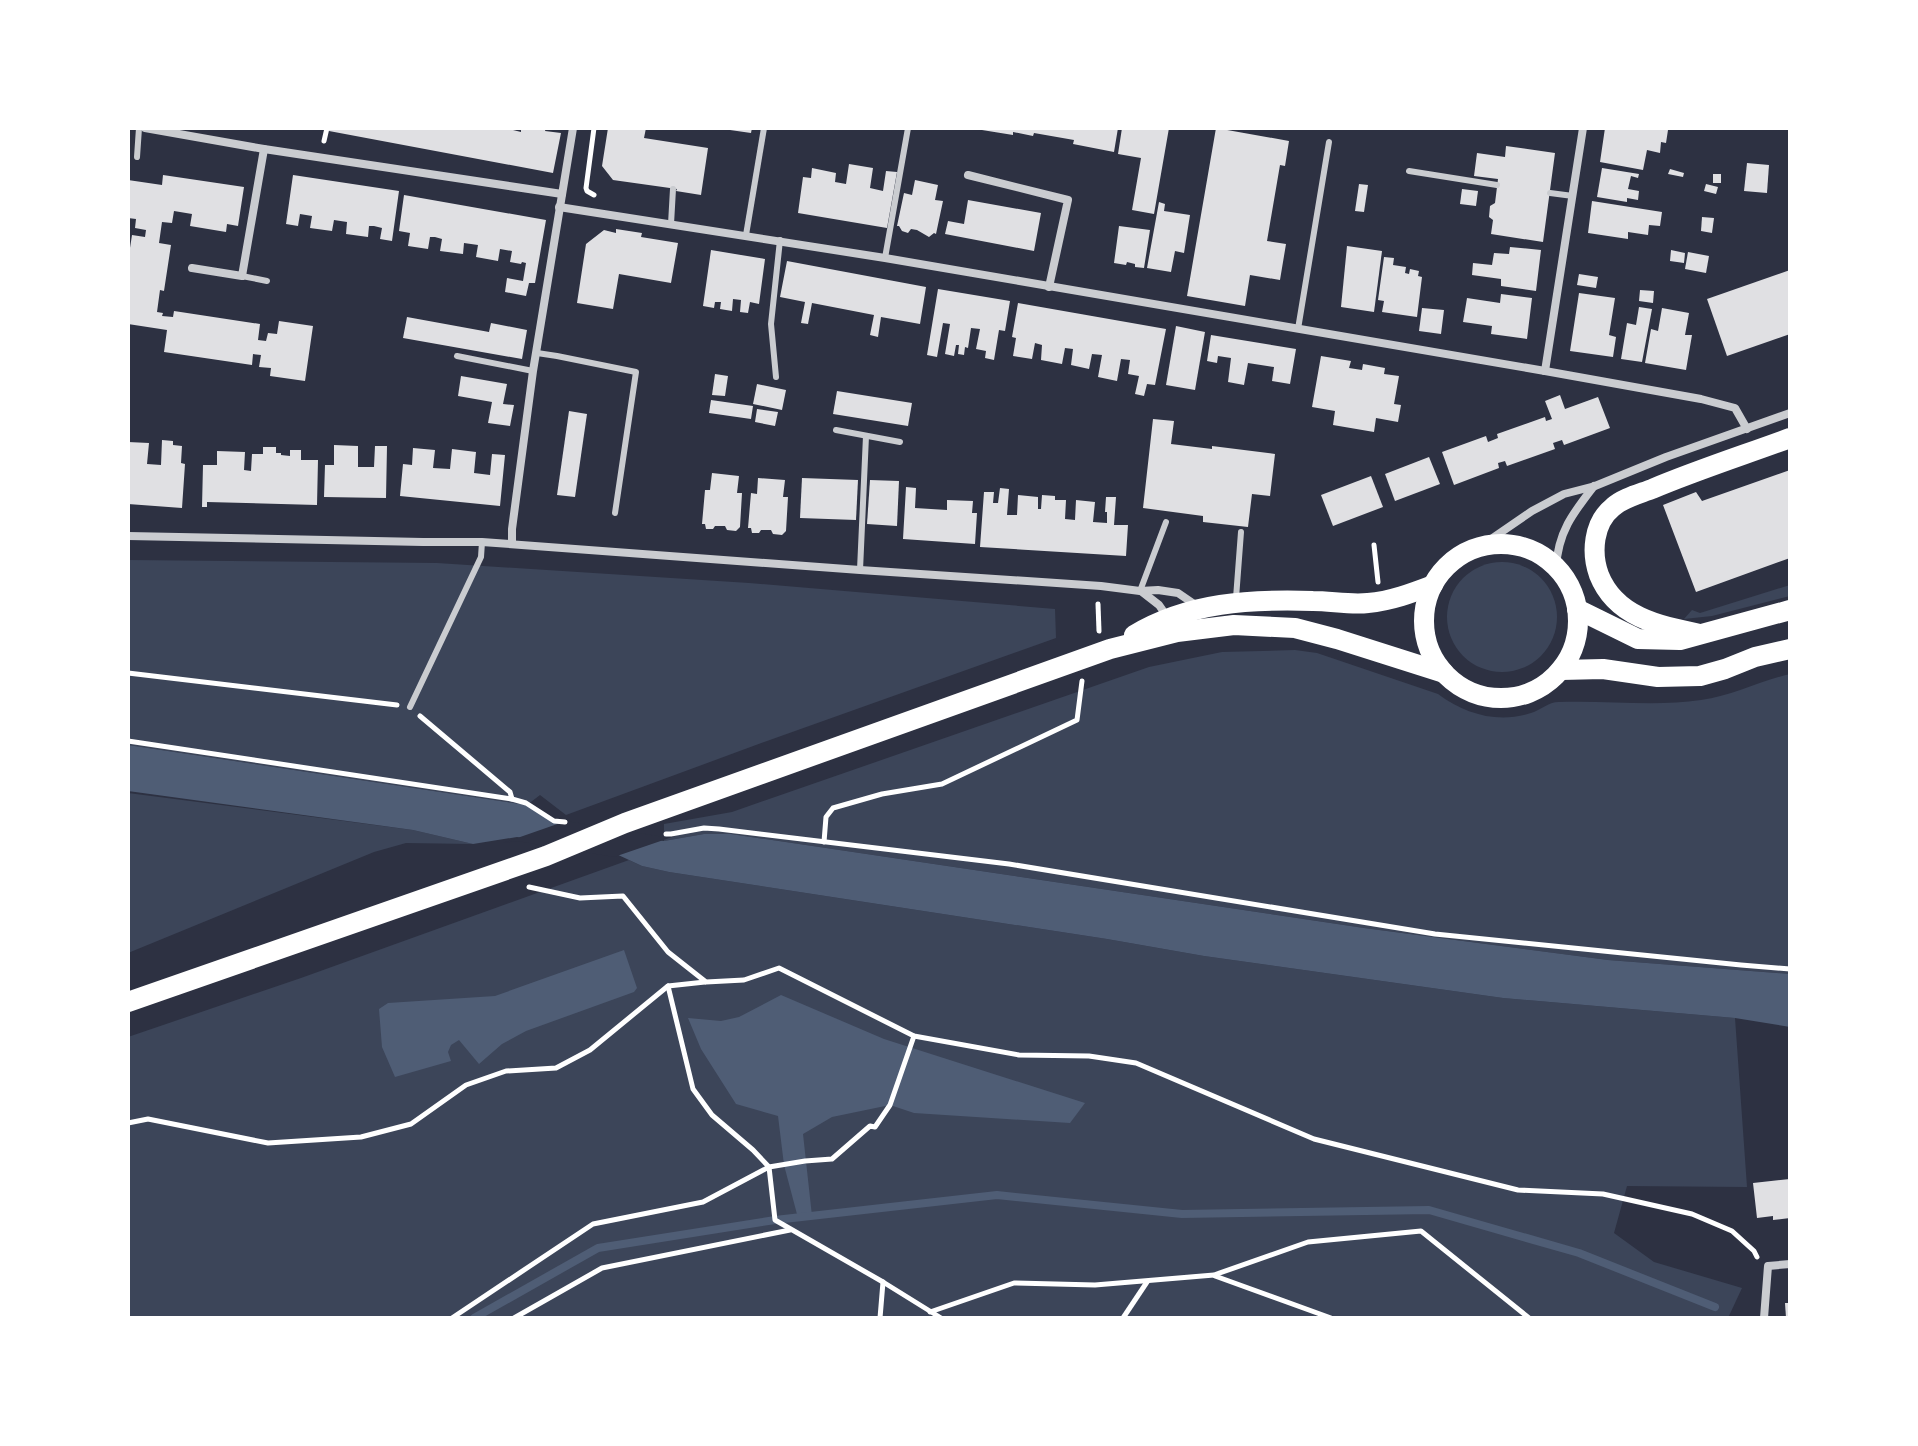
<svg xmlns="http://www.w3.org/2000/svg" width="1918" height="1446" viewBox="0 0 1918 1446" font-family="'PT Sans',sans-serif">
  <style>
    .green { fill: #3c4559 }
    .water { fill: #4f5d75 }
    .pier { fill: #2d3142 }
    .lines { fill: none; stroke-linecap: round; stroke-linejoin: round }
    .stream { stroke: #4f5d75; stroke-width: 8 }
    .building { fill: #e0e0e3 }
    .path { stroke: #fff; stroke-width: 5 }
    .service { stroke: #caccd0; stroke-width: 6 }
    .minor { stroke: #caccd0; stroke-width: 8 }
    .primary { stroke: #fff; stroke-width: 20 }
  </style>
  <rect width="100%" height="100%" fill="#2d3142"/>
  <!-- green -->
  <g class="green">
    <polygon points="128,560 437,563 749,583 1055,609 1056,638 767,741 566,815 540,795 527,805 128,745"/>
    <circle cx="1502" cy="617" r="55"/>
    <polygon points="1790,585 1790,596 1712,616 1684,619 1692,610 1700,613"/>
    <path d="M1295,650l22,3 121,41c27,20 60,30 93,19 10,-3 17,-11 28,-11 47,-2 95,5 142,-2 31,-4 59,-19 89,-26v300l-182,-14 -244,-32 -633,-94h-27l-40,7v-17l68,-12 417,-145 73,-15z"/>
    <polygon points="128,793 413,830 473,844 406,843 374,852 128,953"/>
    <polygon points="629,860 642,866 669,872 1107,939 1204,956 1503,998 1735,1018 1747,1187 1627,1186 1614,1233 1654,1262 1742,1288 1728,1318 128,1318 128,1037 301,978"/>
  </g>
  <!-- water -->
  <g class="water">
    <polygon points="128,745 527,805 555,823 664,841 704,834 731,834 1364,928 1608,960 1790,974 1790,1027 1735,1018 1503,998 1204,956 1107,939 669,872 642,866 614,853 517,837 473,844 413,830 128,791"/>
    <polygon points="624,950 637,988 634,992 526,1031 502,1044 479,1064 459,1040 451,1045 448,1052 451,1061 395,1077 382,1047 379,1009 388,1003 495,996"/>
    <polygon points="781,995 884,1039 1085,1103 1070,1123 914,1113 890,1105 832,1117 803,1134 812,1216 798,1218 784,1165 778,1116 736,1104 701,1049 688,1018 721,1021 739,1017"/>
  </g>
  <!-- pier -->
  <polygon class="pier" points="566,821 664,837 681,834 614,857 517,841 503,843"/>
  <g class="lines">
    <!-- stream -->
    <polyline class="stream" points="474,1318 598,1248 775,1220 997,1195 1182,1214 1429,1210 1579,1253 1715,1307"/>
  </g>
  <!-- building -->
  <g class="building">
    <polygon points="329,128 505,128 521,132 521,128 546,128 545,131 561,133 553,173 329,131"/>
    <polygon points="608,128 646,128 644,138 708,148 701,195 676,191 677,189 613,180 602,166"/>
    <polygon points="730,128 752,128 751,133 730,130"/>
    <polygon points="983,128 1118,128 1114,152 1073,144 1074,140 1034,133 1033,136 1013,132 1013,135 982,130"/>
    <polygon points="1122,128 1169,128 1154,214 1132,210 1141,158 1118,154"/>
    <polygon points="1216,128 1289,141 1285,166 1280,165 1267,241 1286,244 1280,280 1250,275 1245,306 1187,296"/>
    <polygon points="1605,128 1656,128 1668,130 1666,143 1661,142 1660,153 1647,150 1643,170 1600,162"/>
    <polygon points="1506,146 1555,153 1543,242 1491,234 1493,220 1489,217 1490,206 1495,203 1498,179 1474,176 1477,153 1505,157"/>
    <polygon points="1747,163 1769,165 1767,193 1744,191"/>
    <polygon points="849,164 873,168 870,188 883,191 886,171 897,172 887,228 798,213 803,177 811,178 812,168 836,173 835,182 846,184"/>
    <polygon points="1602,168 1639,174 1638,178 1631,176 1628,189 1639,191 1638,200 1627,198 1627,202 1597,197"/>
    <polygon points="1670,169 1684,173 1683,177 1668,174"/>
    <rect x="1713" y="174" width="8" height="9"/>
    <polygon points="163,175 244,187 238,226 227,224 226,232 190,226 192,214 174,211 172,223 162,222 159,243 171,245 164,291 160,290 157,312 163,313 162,316 173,317 174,311 260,324 258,340 266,341 268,333 277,334 279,321 313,326 305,381 270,376 271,368 259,367 261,355 253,354 252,365 164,352 167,330 128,324 128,261 132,235 145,237 146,230 135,228 136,219 128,218 128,180 162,185"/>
    <polygon points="293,175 399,191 392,241 380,239 382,228 374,226 369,226 368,237 346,234 347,222 334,220 332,231 310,228 312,216 300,214 298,226 286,224"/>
    <polygon points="915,180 938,185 935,200 943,201 936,234 934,233 929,237 917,230 911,229 908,233 902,231 899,226 897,226 904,193 912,195"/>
    <polygon points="1359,184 1368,185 1364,212 1355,211"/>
    <polygon points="1706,184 1718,187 1716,194 1704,191"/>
    <polygon points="1462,189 1478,191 1476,206 1460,204"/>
    <polygon points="404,195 546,220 535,283 529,283 526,296 505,292 507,278 523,281 526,263 522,262 521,264 510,262 512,251 500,249 498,261 476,257 478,245 464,243 463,254 440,251 442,239 435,237 430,237 428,249 408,246 410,233 399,231"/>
    <polygon points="968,200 1041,213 1034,251 945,234 948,221 964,224"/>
    <polygon points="1592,201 1662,212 1660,226 1649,225 1648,235 1628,232 1628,239 1588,233"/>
    <polygon points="1159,202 1165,204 1164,211 1190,215 1184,253 1175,251 1171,272 1147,268"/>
    <polygon points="1702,217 1714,218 1712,233 1701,231"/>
    <polygon points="1119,226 1150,230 1144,268 1135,267 1135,264 1127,262 1126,265 1114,263"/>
    <polygon points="616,229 642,233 641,237 678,243 671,283 619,274 613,309 577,303 586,244 604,230 616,233"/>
    <polygon points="1347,246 1382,251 1374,312 1341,307"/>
    <polygon points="1510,247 1541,250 1536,291 1501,286 1501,279 1472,275 1473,263 1492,265 1494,253 1509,254"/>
    <polygon points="711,250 765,259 759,304 750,302 748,313 740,312 741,300 733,299 732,311 720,309 721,302 715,302 714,308 703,306"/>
    <polygon points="1671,250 1685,253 1684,263 1670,261"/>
    <polygon points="1688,252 1709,256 1706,273 1685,269"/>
    <polygon points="1384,257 1394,258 1393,265 1406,267 1405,273 1409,274 1410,269 1419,271 1418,276 1422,277 1417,317 1382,312 1384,301 1378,300"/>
    <polygon points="787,261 926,287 920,324 881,317 878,337 870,335 874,315 812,303 808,324 801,323 805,302 780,297"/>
    <polygon points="1790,270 1790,334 1727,356 1707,299"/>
    <polygon points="1579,274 1598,277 1596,288 1577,285"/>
    <polygon points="938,289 1010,301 1005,331 999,330 994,360 985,358 986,351 976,349 980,329 971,328 968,348 965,347 964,355 958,354 959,345 956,345 954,356 945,354 950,324 943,323 937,357 927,355"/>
    <polygon points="1640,290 1654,291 1653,303 1639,301"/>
    <polygon points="1579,293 1615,298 1609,335 1616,337 1613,357 1570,351"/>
    <polygon points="1501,294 1532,298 1527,339 1491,334 1492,326 1463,322 1467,298 1500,303"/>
    <polygon points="1018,303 1166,329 1155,385 1147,384 1144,396 1135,394 1139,376 1128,374 1130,360 1121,359 1117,381 1098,377 1102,355 1092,354 1089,369 1071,365 1073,349 1065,348 1062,364 1041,360 1042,345 1035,343 1032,359 1013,356 1016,338 1012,337"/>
    <polygon points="1639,307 1652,309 1642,362 1621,359 1627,323 1636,325"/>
    <polygon points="1422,308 1444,310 1441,334 1419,331"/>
    <polygon points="1662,308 1689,313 1685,335 1692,335 1686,370 1645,363 1651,329 1658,331"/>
    <polygon points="407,317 489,332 491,323 527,330 522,359 403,338"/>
    <polygon points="1176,326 1205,332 1195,390 1166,385"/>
    <polygon points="1211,335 1296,349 1290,384 1272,381 1274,367 1248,363 1244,385 1228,382 1231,358 1218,356 1217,363 1207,361"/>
    <polygon points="1321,356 1351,361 1349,368 1362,370 1363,364 1385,368 1384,374 1399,376 1394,404 1401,405 1398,422 1376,418 1374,432 1333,425 1335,411 1312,407"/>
    <polygon points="715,374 728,376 725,396 712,395"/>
    <polygon points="461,376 507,384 503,404 514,405 510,426 488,423 492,402 458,396"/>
    <polygon points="757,384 786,390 782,410 753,404"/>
    <polygon points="837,391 912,403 908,426 833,414"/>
    <polygon points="1560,395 1565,409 1598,397 1610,428 1564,445 1562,440 1553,443 1555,449 1507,466 1505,461 1498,463 1499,468 1454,485 1442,452 1486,436 1488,442 1498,438 1497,434 1545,417 1546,421 1552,419 1545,401"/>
    <polygon points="711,400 753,406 751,419 709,413"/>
    <polygon points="757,409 778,412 775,426 755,422"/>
    <polygon points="569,411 587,414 575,497 557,495"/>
    <polygon points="1153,419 1174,421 1171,444 1212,449 1212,446 1275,454 1270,496 1252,494 1248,527 1203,522 1203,516 1143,508"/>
    <polygon points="162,440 173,441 173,445 182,446 181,463 185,464 182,508 128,504 128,442 149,443 147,464 161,465"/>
    <polygon points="334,445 358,446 358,467 374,467 375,446 387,446 386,498 324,497 325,465 334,465"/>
    <polygon points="263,447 276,447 276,453 281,453 281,455 290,456 290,450 301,450 301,460 318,460 317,505 207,502 207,507 202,507 203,465 217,465 217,451 245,452 244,470 251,471 252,454 263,454"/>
    <polygon points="413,448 435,450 433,468 450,469 452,449 476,452 474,473 490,475 492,454 505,455 500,506 400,496 403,464 412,465"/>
    <polygon points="1429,457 1440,484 1395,501 1385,474"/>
    <polygon points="1790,470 1790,558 1696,592 1663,505 1696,492 1702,501"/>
    <polygon points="712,473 739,476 737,493 742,493 740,527 736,531 727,530 725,526 715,526 713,529 706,529 705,524 702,524 705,490 710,490"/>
    <polygon points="1371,476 1383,507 1333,526 1321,495"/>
    <polygon points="758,478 785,480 783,497 788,497 786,531 782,535 773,534 771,530 761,530 759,533 752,533 751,528 748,528 751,493 757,494"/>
    <polygon points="802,478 858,480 856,520 800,518"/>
    <polygon points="870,480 899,481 897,526 867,524"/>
    <polygon points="906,487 916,488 915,508 947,510 947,500 973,501 972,513 977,513 975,544 903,539"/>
    <polygon points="1000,488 1009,489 1007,515 1017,515 1018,495 1038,497 1038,509 1041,509 1042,495 1055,496 1055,500 1066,500 1065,519 1075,520 1076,500 1095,502 1093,522 1107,523 1107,512 1105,512 1106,497 1116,497 1114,525 1128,525 1126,556 980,547 984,492 994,492 993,503 998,503"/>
    <polygon points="1790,1179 1790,1218 1773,1220 1773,1216 1757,1218 1753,1183"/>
    <polygon points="1785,1303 1790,1303 1790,1318 1786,1318"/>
  </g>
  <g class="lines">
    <!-- path -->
    <g class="path">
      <polyline points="324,141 327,128"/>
      <polyline points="594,195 587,191 586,188 594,128"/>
      <polyline points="1374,545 1378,582"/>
      <polyline points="1098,604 1099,631"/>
      <polyline points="128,673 397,705"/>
      <polyline points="420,716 510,792 512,799"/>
      <polyline points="128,741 512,799 526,803 554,821 565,822"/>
      <polyline points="666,834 671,834 704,828 719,829 1009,864 1435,934 1741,965 1790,969"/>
      <polyline points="824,842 826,817 833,808 882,794 942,784 1077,720 1082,681"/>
      <polyline points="529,887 580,898 623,896 668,952 706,982 744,980 779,968 914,1036 1019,1055 1089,1056 1136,1063 1314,1139 1518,1190 1603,1194 1692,1214 1732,1231 1754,1251 1757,1257"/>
      <polyline points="705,982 668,986 693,1089 712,1115 753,1150 769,1167 775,1220 883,1282 941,1318"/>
      <polyline points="128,1123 148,1119 268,1143 361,1137 411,1124 466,1085 506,1071 556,1068 590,1050 668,986"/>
      <polyline points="1215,1276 1331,1318"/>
      <polyline points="930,1312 1014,1283 1095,1285 1214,1275 1308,1242 1421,1231 1529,1318"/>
      <polyline points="452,1318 593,1224 703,1202 769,1167 805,1161 832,1159 870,1126 875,1127 890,1105 914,1036"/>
      <polyline points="514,1318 602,1268 790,1230"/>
      <polyline points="880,1318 883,1282"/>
      <polyline points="1123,1318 1147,1282"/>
    </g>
    <!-- service -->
    <g class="service">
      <polyline points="137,157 139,128"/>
      <polyline points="1409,171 1497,185"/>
      <polyline points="1550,193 1573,196"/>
      <polyline points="671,224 673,189"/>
      <polyline points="746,235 764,128"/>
      <polyline points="885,258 908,128"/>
      <polyline points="242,276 267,281"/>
      <polyline points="1298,329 1329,142"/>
      <polyline points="537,353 557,356 636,372 615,513"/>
      <polyline points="457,356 533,371"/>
      <polyline points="776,377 771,324 780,240"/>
      <polyline points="836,430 900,442"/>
      <polyline points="860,570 866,436"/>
      <polyline points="1140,591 1166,522"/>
      <polyline points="1236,598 1241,532"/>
      <polyline points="410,707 481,557 482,542"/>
    </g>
    <!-- minor -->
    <g class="minor">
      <polyline points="145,128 264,149 562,194"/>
      <polyline points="968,175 1068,200 1049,287"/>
      <polyline points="559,207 885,258 1545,371 1701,399 1735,408 1747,429"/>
      <polyline points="192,268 242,276 264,149"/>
      <polyline points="1545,371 1583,128"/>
      <polyline points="128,536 423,542 482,542 860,570 1101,586 1140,591 1158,590 1178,593 1197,606"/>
      <polyline points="512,544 512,529 533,371 573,128"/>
      <polyline points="1481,546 1532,511 1564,494 1595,486 1666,457 1790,413"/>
      <path d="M1556,568c2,-36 17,-55 38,-82"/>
      <polyline points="1141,591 1159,605 1168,618"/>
      <polyline points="1764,1318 1768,1266 1790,1264"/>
    </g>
    <!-- primary -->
    <g class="primary">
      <circle cx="1501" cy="621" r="77"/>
      <polyline points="1577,609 1638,639 1680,640 1790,610"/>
      <path d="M1700,634c-39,-8 -84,-16 -101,-59 -8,-22 -6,-52 14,-68 10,-9 26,-13 39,-18 45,-19 92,-34 138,-51"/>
      <path d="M1134,635c55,-33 116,-36 179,-34 18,0 37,4 55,2 23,-2 44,-10 65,-18"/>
      <polyline points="1561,670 1603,669 1658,677 1700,676 1725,669 1755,657 1790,649"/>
      <polyline points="128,1002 546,856 625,823 1110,649 1177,632 1234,625 1295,628 1337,639 1444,673"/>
    </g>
  </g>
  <!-- border -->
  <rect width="1918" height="1446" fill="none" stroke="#ffffff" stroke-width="260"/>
</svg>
